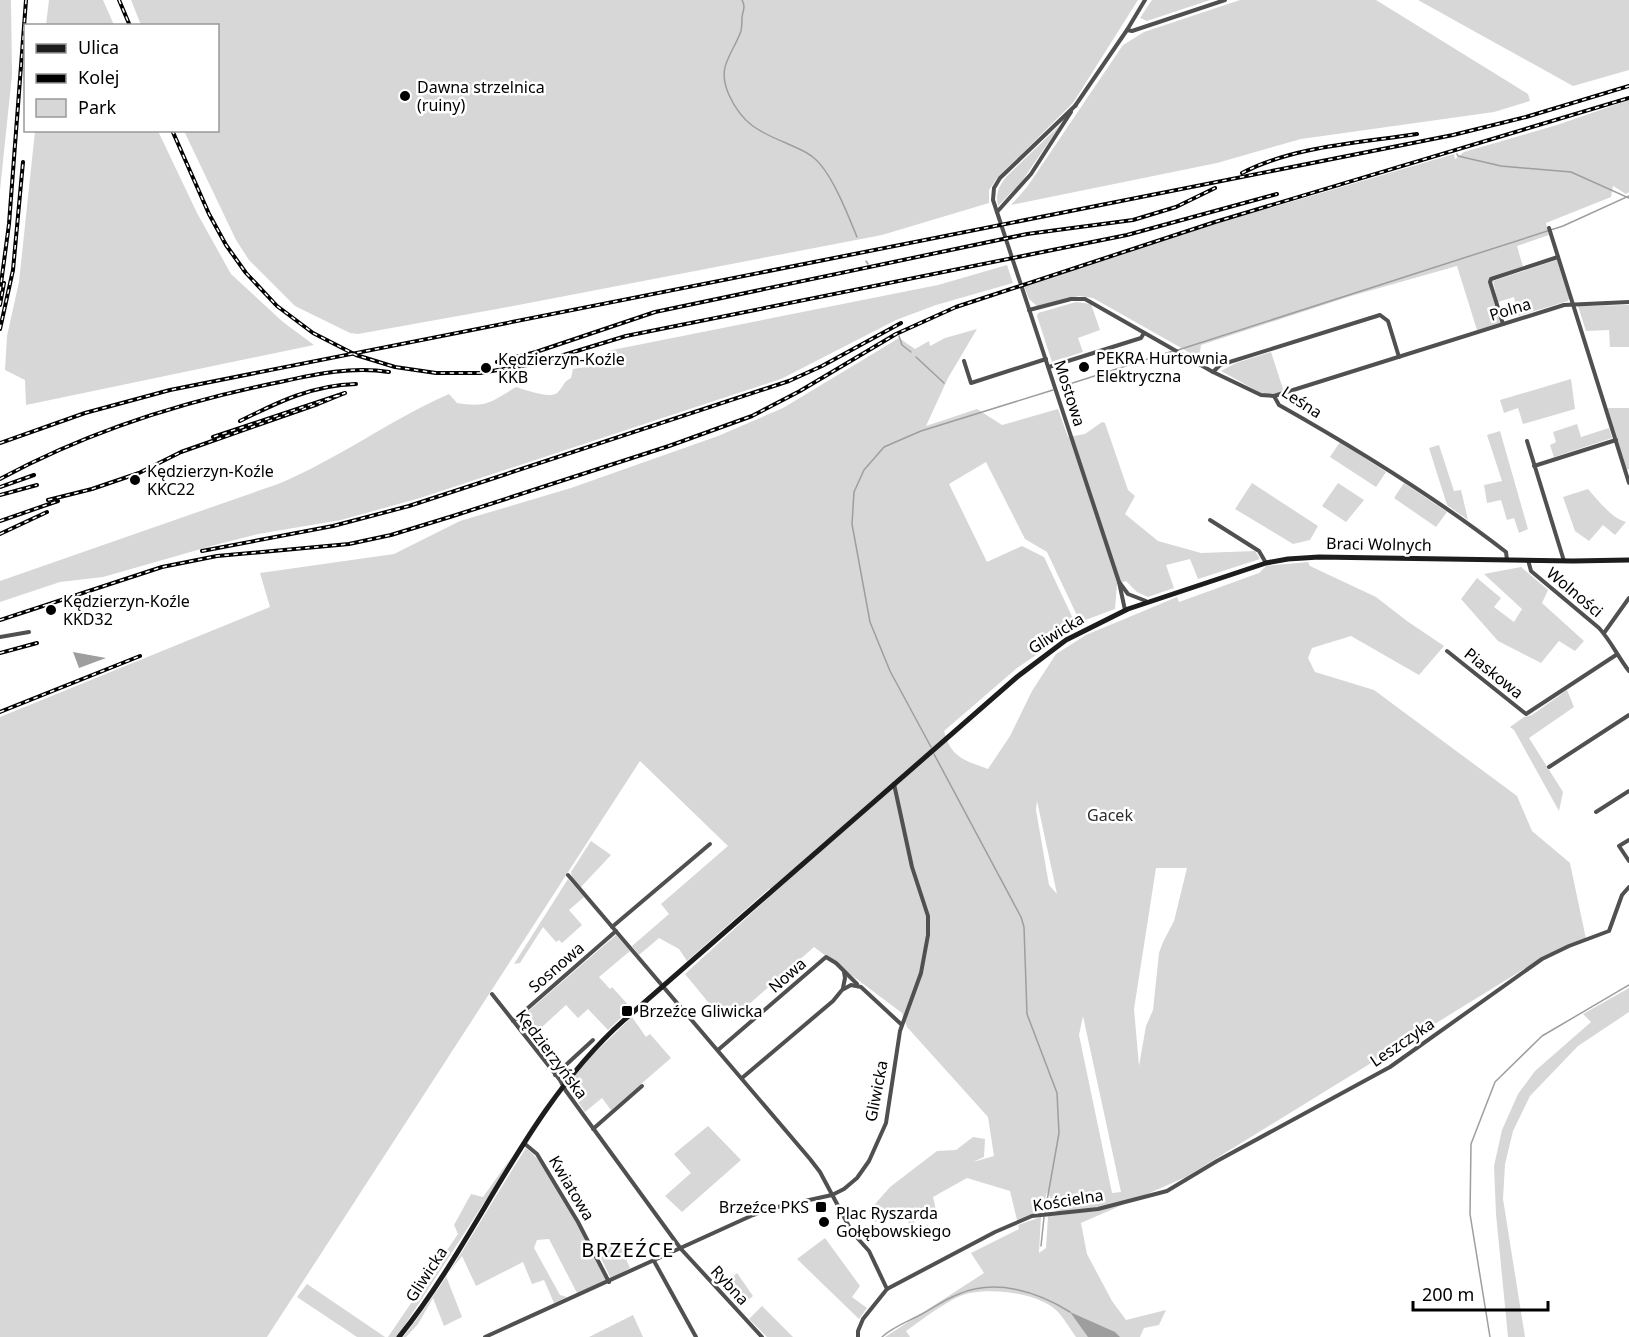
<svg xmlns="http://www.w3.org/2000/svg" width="1629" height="1337" viewBox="0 0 1629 1337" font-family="'Noto Sans',sans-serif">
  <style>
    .green { fill: #d7d7d7; fill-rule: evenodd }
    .water { fill: #9e9e9e }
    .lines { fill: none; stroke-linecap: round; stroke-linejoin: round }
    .stream { stroke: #9e9e9e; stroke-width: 1.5 }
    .minor { stroke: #505050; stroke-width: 4 }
    .secondary { stroke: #1d1d1d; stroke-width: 5 }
    .rail-casing { stroke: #000; stroke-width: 4 }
    .rail { stroke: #fff; stroke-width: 1.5; stroke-dasharray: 4.5; stroke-linecap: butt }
    .poi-dot { fill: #000; stroke: #fff; stroke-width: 2 }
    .labels { text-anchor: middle; stroke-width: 5; stroke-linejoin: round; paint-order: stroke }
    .poi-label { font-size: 16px; fill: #000; stroke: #fff; text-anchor: start }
    .street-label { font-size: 16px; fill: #000; stroke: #fff }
    .park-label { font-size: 16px; fill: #2e2e2e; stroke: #fff }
    .quarter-label { font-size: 20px; letter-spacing: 1.5px; fill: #000; stroke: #fff }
  </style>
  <rect width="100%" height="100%" fill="#fff"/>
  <!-- green -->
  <g class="green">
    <polygon points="0,0 11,0 12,75 0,190"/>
    <polygon points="49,0 103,0 114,25 46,25"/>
    <polygon points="131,0 1138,0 1073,103 997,178 989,190 989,203 882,235 497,309 358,334 350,333 295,306 249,260 236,240 185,133 184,131 218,130 218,26 141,25"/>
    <polygon points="1152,0 1210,0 1147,21 1140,18"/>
    <polygon points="1240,0 1376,0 1528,94 1530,101 1494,112 1301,139 1217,163 1011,205 1027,187 1123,45 1144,32"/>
    <polygon points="1418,0 1629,0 1629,70 1573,86"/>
    <polygon points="1629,100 1629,192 1626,194 1613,186 1611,197 1546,223 1549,235 1517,246 1523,267 1490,278 1501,324 1477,330 1457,266 1351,296 1201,345 1199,358 1093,298 1079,296 1037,306 1029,299 1024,286 1215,224 1454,154 1455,159 1464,152 1557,125"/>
    <path d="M1061,124l-39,57 -24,25c-3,-13 1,-20 9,-30z"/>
    <polygon points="35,131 158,131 197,213 231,274 283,322 314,345 26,405 25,380 5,370 7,336 19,282"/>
    <polygon points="1557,260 1569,298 1568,301 1518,316 1514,297 1498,302 1493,281"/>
    <path d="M1007,265l6,18 -77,22 -40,15 -115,59 -361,119 -79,22 -83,14 -43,11 -112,32 -43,5 -60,20v-21l278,-97c60,-25 112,-64 171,-90l8,9c29,5 34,-1 59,-16 10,3 36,13 42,5 6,-6 5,-10 13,-14l2,-9 34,-5v-13l331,-66z"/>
    <polygon points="1076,302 1091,304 1100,330 1078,338 1083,352 1052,362 1037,316 1038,313"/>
    <polygon points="1629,305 1629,347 1610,347 1609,330 1586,331 1578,306"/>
    <path d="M977,329l-29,49 -22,48 51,-17 25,16 56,-16 10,28 17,-3 17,-12 3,1 23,67 7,6 -10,18 33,27 43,12 54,-2 5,8 -62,20 -8,-20 -24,6 8,23 -26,9 -11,-5 -11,-11 -9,3 -2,25 -35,13 -33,-70 -22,-13 -39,-77 -37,22 38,78 35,-16 22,11 33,70 -60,41 -73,63c7,27 20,29 44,38l22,-33 22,-45 24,-37 30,-19 91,-38 2,5 80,-29 7,-7 42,-4 2,4 66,31 31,24 37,25 -25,29 -68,-39 -39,12 -4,10 7,14 59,18 143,106 15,35 38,32 16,76 -49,22 -351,216 -105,46 6,31 25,47 14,19 40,-10 -7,15 -15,3 -4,9h-64c-6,-8 -12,-19 -19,-26 -19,-19 -73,-25 -97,-15 -16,7 -39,24 -54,35l4,6h-25l99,-64 -13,-20 48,-24 -1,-4 23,-8 -2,36 7,-5 2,-32 12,-2 -4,-3v-4l-9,-15 -5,19 -25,9 -7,-29 -43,-13 -34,19 3,13 -26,15 -11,-17 -24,14 -6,-11 21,-24 47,-36 19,-1 17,-13 12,2 -1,18 -11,5 21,-6 -6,-39 -81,-90 -5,-14 -88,-66 -83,73 -4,-5 -5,4 -37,-45 83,-76 2,-10 -83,73 -8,-12 -20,-11 -20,17 -7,-9 37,-32 -8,-10 67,-58 -88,-85 -373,576h-267v-620l270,-110 -10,-34 134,-19 66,-33 111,-33 147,-52 65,-28 116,-70 16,11 14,-8 1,5 15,-8zM1037,800v1l20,93 -8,-9 -13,-75zM1156,868h31l-13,53 -11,21 -4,11 -6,57 -7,16 -7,40 -5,-57zM1083,1016l38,176 -9,1 -33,-158z"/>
    <polygon points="1271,352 1284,392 1268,397 1221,371 1236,363"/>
    <polygon points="1571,379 1575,409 1523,424 1518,408 1504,413 1500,400"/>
    <polygon points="1607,408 1629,408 1629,469 1626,470"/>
    <polygon points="1577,424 1581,437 1609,428 1612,438 1554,457 1550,445 1556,442 1553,432"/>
    <polygon points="1500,431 1528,529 1519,533 1514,518 1507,520 1501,500 1487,503 1484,485 1502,481 1487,435"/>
    <polygon points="1340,442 1386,472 1376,487 1330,457"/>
    <polygon points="1439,445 1454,491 1461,490 1468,520 1447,505 1429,448"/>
    <polygon points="1252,483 1318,526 1310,540 1293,544 1235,509"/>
    <polygon points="1338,483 1364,500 1346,522 1322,506"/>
    <polygon points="1404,483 1447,512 1436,527 1394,498"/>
    <path d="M1588,489c10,11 23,29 38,33l-11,13 -12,-10 -14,16 -14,-10 -12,-34z"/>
    <polygon points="1521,567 1548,590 1542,603 1584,641 1575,651 1559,641 1541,663 1498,641 1461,599 1477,578 1501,598 1494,607 1514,622 1522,609 1484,574"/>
    <polygon points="1567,690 1574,707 1529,738 1563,792 1559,811 1514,730 1510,727 1524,717 1532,715"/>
    <polygon points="591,841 611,855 580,888 572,877 571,872"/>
    <polygon points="568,879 584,897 569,910 582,925 562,943 559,940 556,942 543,927 520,963 514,964"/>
    <polygon points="616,935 630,951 599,977 610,989 612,987 631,1008 608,1030 588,1009 578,1018 566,1005 530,1038 517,1021"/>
    <polygon points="1629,988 1629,1012 1578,1046 1530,1096 1513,1131 1505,1164 1503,1199 1525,1337 1508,1337 1496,1214 1494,1166 1502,1130 1518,1094 1535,1071 1591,1022 1583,1014"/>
    <polygon points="632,1017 646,1037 650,1034 671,1058 611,1110 602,1098 585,1112 568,1087 581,1066"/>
    <polygon points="708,1126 741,1160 682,1212 665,1196 691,1173 674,1154"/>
    <path d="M526,1148c17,13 27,35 38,53 15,26 30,52 43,79l-30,13 -28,-54 -12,1 -3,8 26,47 7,2 -13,6 -10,-23 -12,4 -9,-22 -47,24 -14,-30 -16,20 16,41 -18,9 -11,-28 -15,26 -12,13h-3c47,-59 82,-126 123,-189z"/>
    <polygon points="513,1155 491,1192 401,1331 396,1337 388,1337 458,1234 454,1225 471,1194 483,1197"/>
    <polygon points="825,1238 860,1286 852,1297 867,1308 859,1319 797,1259"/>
    <polygon points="618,1241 630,1268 611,1279 598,1252"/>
    <polygon points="737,1273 753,1296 739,1307 721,1287"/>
    <polygon points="307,1284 385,1337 357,1337 297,1297"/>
    <polygon points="762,1306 793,1337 767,1337 749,1319"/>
    <polygon points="633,1315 643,1337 589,1337"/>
  </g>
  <!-- water -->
  <g class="water">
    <polygon points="73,652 106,658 79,668"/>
    <polygon points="1070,1312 1115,1332 1120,1337 1088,1337"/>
  </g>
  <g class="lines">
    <!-- stream -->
    <g class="stream">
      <path d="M742,0c4,7 1,10 0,17 0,5 0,9 -1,14 -9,25 -25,35 -12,64 13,28 28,36 57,48 10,5 19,7 28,15 18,15 34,57 43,79"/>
      <polyline points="1457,154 1458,156 1501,166 1571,172 1629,198"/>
      <polyline points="866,261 868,264"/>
      <polyline points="899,336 902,345 911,352"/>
      <polyline points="1178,350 1563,226 1629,196"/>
      <polyline points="916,357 944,383"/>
      <polyline points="1060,387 1173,351"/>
      <polyline points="931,747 890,671 870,622 852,524 854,492 864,470 884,447 921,431 1053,390"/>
      <polyline points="934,754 1021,917 1024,927 1027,1014 1057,1093 1059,1133 1045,1212"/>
      <polyline points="1041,1246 1044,1217"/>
      <path d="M882,1337c10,-10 27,-16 40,-23 12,-7 24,-15 37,-20 37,-16 79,-2 111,18"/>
      <polyline points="1490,1337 1470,1214 1471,1144 1495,1082 1542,1036 1629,985"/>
    </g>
    <!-- minor -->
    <g class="minor">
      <polyline points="1127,30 1132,31 1225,0"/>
      <polyline points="1076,105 1000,178 994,188 993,200 1119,582 1125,610"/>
      <polyline points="1075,106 1127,30 1145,0"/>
      <polyline points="997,212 1031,174 1071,112"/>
      <polyline points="1549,228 1629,483"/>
      <path d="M1029,310l42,-11h14l128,73 48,23 13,1 5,9c78,44 156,92 227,147l1,8"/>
      <polyline points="1503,324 1490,282 1491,279 1558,257"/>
      <polyline points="964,361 971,383 1046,359"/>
      <polyline points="1049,367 1141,338 1144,333"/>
      <polyline points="1213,372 1220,365 1380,315 1388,321 1399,357"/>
      <polyline points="1274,396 1564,305 1629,302"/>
      <polyline points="1527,441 1564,561"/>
      <polyline points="1534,466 1616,440"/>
      <polyline points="1210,520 1259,551 1266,563"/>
      <path d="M1528,560l3,11 68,57c12,13 19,29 30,43"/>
      <polyline points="1119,582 1128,594 1146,601"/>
      <polyline points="1604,633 1629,598"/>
      <polyline points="0,637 29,632"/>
      <polyline points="1447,651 1526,714 1616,655"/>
      <polyline points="1549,767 1629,715"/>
      <polyline points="1596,812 1629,791"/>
      <polyline points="1629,840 1619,846 1629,861"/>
      <polyline points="568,875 810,1159 820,1172 852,1232 869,1251 887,1289"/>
      <polyline points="612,927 710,844"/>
      <polyline points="843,988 845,978 844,972"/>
      <polyline points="492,994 560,1080 566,1091 681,1249 762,1337"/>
      <polyline points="513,1021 616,931"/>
      <polyline points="718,1050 826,957 836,963 857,984"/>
      <polyline points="555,1075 593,1040"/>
      <polyline points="742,1078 833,1001 842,990 851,985 861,987 902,1025"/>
      <polyline points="593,1129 642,1086"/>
      <polyline points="525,1144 537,1154 578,1222 609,1282"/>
      <polyline points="654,1261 696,1337"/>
      <polyline points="485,1337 753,1215 773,1208 832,1195 844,1189 857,1178 869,1161 886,1123 900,1031 921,973 928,935 928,916 912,867 894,784"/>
      <polyline points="858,1337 858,1331 863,1319 887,1289 995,1232 1032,1216 1098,1209 1167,1191 1217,1161 1390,1067 1542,959 1569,946 1609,931 1622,895 1629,887"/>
    </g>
    <!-- secondary -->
    <path class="secondary" d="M399,1337c81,-101 126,-228 224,-316l394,-344 49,-37 62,-31 138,-46 22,-4 31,-2 254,4 56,-1"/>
    <defs>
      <g id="rail">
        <polyline points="119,0 130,26"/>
        <polyline points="172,130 209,214 226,245 246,273 277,306 313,333 356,355 395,367 436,373 480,373 534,364 626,336 1127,235 1277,194"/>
        <path d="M1242,173c52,-27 118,-30 175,-39"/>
        <polyline points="0,291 9,224 26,0"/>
        <polyline points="0,305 4,283"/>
        <polyline points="0,329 13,270 23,162"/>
        <polyline points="497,362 536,352 655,312 1027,234 1133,220 1176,207 1215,188"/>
        <path d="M240,421c38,-19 73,-36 116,-37"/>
        <polyline points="0,443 85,413 170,390 1453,135 1526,117 1629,86"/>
        <path d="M0,479c87,-47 184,-78 280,-97 36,-8 73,-16 109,-10"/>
        <polyline points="0,487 34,475"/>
        <polyline points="0,495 37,485"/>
        <polyline points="48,500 92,489 139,473 181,452 318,404 345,393 213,437"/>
        <polyline points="0,521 58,501"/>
        <polyline points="0,534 47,512"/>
        <polyline points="202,551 333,526 409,506 789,381 822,366 901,323"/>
        <polyline points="0,620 162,567 217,556 349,544 391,535 453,516 669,446 752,416 800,391 896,334 956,307 1215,222 1629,98"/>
        <polyline points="0,653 37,643"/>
        <polyline points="0,712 140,656"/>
      </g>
    </defs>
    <!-- rail casing -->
    <use href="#rail" class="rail-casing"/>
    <!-- rail -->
    <use href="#rail" class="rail"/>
  </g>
  <!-- markers -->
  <g class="poi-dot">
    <circle cx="405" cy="96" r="6"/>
    <circle cx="1084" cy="367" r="6"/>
    <circle cx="486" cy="368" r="6"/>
    <circle cx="135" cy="480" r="6"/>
    <circle cx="51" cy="610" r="6"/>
    <rect x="621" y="1005" width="12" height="12" rx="3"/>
    <rect x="815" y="1201" width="12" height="12" rx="3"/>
    <circle cx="824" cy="1222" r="6"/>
  </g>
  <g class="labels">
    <!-- poi labels -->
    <g class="poi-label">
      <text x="417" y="93">Dawna strzelnica<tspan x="417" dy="18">(ruiny)</tspan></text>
      <text x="1096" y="364">PEKRA Hurtownia<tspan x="1096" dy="18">Elektryczna</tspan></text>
      <text x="498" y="365">Kędzierzyn-Koźle<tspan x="498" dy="18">KKB</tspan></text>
      <text x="147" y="477">Kędzierzyn-Koźle<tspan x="147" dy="18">KKC22</tspan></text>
      <text x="63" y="607">Kędzierzyn-Koźle<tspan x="63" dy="18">KKD32</tspan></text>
      <text x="639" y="1017">Brzeźce Gliwicka</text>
      <text x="809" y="1213" text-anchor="end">Brzeźce PKS</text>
      <text x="836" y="1219">Plac Ryszarda<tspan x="836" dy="18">Gołębowskiego</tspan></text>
    </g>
    <!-- street labels -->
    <g class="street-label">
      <text transform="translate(1510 309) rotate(-17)" y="6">Polna</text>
      <text transform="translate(1070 393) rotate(72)" y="6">Mostowa</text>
      <text transform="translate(1302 402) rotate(33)" y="6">Leśna</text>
      <text transform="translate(1379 544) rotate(1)" y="6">Braci Wolnych</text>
      <text transform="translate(1575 592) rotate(40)" y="6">Wolności</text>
      <text transform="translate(1056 633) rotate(-32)" y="6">Gliwicka</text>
      <text transform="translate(1494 673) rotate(39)" y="6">Piaskowa</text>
      <text transform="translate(556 967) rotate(-41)" y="6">Sosnowa</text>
      <text transform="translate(787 975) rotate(-41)" y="6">Nowa</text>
      <text transform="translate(1402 1042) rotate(-34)" y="6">Leszczyka</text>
      <text transform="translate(552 1054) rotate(53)" y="6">Kędzierzyńska</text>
      <text transform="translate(876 1091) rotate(-79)" y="6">Gliwicka</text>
      <text transform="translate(572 1188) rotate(59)" y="6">Kwiatowa</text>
      <text transform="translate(1068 1200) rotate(-9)" y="6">Kościelna</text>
      <text transform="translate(426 1274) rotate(-57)" y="6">Gliwicka</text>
      <text transform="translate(730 1285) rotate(47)" y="6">Rybna</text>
    </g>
    <!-- park labels -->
    <g class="park-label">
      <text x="1110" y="821">Gacek</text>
    </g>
    <!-- quarter labels -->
    <g class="quarter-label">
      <text x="628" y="1257">BRZEŹCE</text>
    </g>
  </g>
  <!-- legend -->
  <rect x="24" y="24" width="195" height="108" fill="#ffffff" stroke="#999999" stroke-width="1.5"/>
  <rect x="36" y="44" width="30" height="9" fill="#1d1d1d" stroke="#999999" stroke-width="1.5"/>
  <text x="78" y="54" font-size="18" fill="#000000">Ulica</text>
  <rect x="36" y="74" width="30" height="9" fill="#000000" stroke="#999999" stroke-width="1.5"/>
  <text x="78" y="84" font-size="18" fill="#000000">Kolej</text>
  <rect x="36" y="99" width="30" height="18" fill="#d7d7d7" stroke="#999999" stroke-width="1.5"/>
  <text x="78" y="114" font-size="18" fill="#000000">Park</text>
  <!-- scale -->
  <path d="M1413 1301v9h135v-9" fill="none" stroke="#000000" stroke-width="3"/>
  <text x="1422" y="1301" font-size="18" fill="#000000" stroke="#ffffff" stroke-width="4.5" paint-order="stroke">200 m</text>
</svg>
